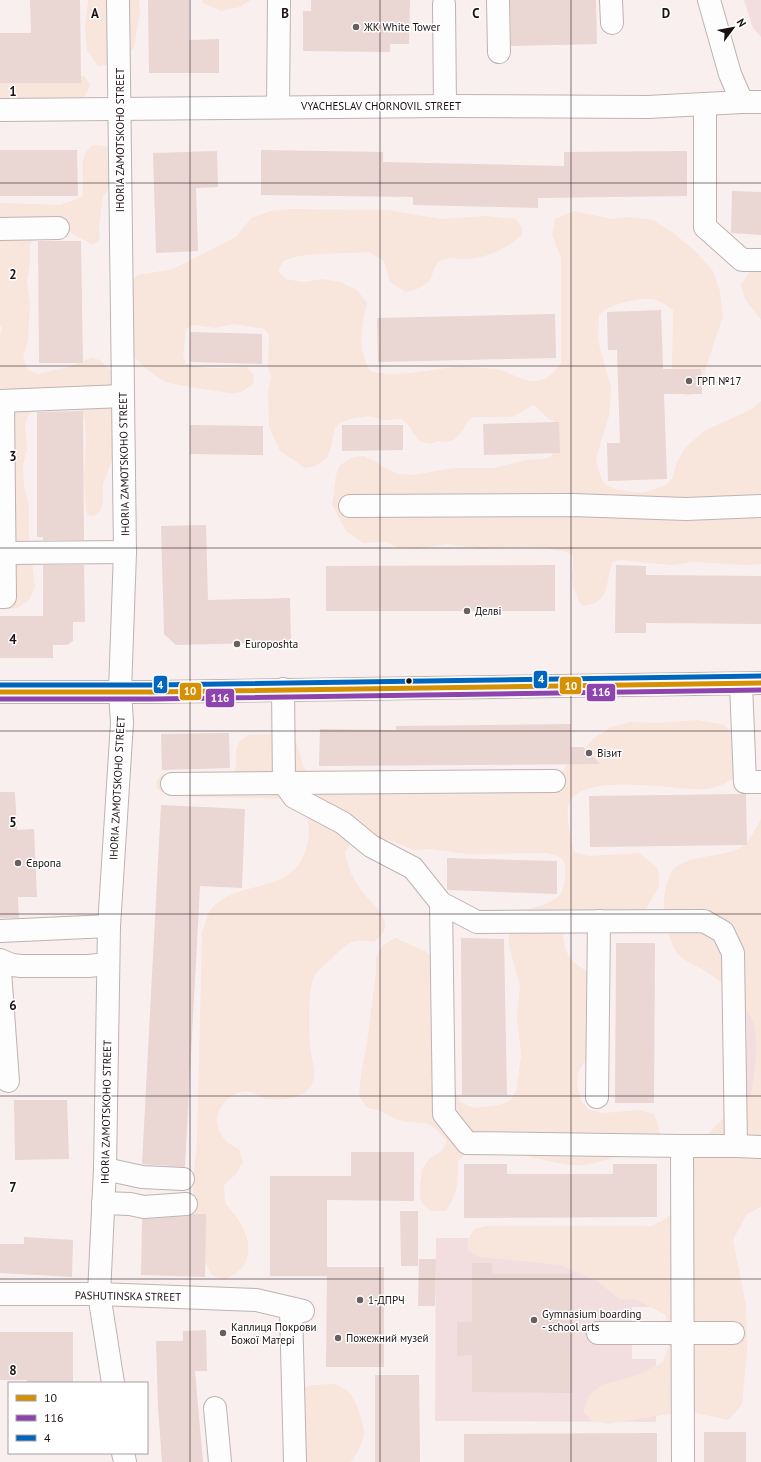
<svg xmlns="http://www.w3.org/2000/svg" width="761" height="1462" viewBox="0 0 761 1462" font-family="'PT Sans',sans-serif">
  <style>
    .built { fill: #f2dedf }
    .green { fill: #f8e5dc }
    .building { fill: #ead6d2 }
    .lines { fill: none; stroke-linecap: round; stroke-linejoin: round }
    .minor-casing { stroke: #beb3b3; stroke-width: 24 }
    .major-casing { stroke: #beb3b3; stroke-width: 24 }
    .minor { stroke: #fefdfd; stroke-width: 22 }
    .major { stroke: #fefdfd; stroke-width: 22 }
    .bus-1-casing { stroke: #fff; stroke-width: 8 }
    .bus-2-casing { stroke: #fff; stroke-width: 8 }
    .bus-3-casing { stroke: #fff; stroke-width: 8 }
    .bus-1 { stroke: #d69003; stroke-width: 5 }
    .bus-2 { stroke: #8e44ad; stroke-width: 5 }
    .bus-3 { stroke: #0065bd; stroke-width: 5 }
    .grid { fill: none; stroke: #1c1112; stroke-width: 1; stroke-opacity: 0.55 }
    .poi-dot { fill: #6a5f5f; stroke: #fff; stroke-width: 1.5 }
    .bus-dot { fill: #1c1112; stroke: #fff; stroke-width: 1.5 }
    .labels { text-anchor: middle; stroke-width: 3; stroke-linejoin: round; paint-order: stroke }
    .poi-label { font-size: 11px; fill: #1c1112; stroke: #fff; text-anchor: start }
    .street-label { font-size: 11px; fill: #1c1112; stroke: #fff }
    .grid-label { font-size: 13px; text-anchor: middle; font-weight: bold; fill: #1c1112; stroke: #fff; stroke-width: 3; stroke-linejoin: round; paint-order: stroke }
    .line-badge { stroke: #fff; stroke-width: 1.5 }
    .badge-label { font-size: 11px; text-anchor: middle; font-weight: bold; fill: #fff }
  </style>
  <rect width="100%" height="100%" fill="#faefef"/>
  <!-- built -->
  <g class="built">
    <polygon points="744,0 761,0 761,37 753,28"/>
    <polygon points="761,961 761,1137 747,1137 746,962"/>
    <polygon points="436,1238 656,1238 656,1307 632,1307 632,1359 656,1359 656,1422 435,1421"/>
  </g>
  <!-- green -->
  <g class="green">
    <polygon points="88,0 139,0 140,13 134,47 122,63 98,66 87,50 85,27"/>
    <polygon points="202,0 251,0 240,7 221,11 203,3"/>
    <polygon points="0,74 79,76 84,76 90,84 87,93 82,99 0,101"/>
    <path d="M93,145h7l13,3 -1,37 -9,11 -4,31 1,10 -3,6 -6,1 -22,-12 -13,4 -21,1 -5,7v19l-3,18 3,22 -2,38 -5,16 4,12 11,5 34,-8 20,-9 9,4 13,13 1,78 -12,32v18l-3,9 -6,5 -6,-1 -2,-5 -2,-30 2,-42 -1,-16 -2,-8 -6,-4h-37l-10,3 -3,4 -2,9 2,23 -4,15 1,21 5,22v29l6,51 -6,13 -12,8 -17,1v-273l2,-7 -2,-4v-122l60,2 22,-8c4,-17 -6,-41 11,-52z"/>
    <path d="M292,209l95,1 53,9 47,-3 29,3 6,8v8c-15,13 -35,23 -55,24 -7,0 -15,-2 -22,0 -13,3 -10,16 -17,23 -7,6 -13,8 -22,10l-16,-10 -6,-21 -15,-9 -49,2 -22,2 -15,5 -5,10 8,8 17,3 20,-3 17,3 17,8 10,13c-6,24 -10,45 3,68 31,9 65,-5 97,-4 10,1 23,1 33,3 13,3 23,13 38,11 11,-3 17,-9 23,-18v-105l-9,-23 3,-16 18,-8 39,8 16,-2 25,3 19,12 22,18 19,21 7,20 3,25 -17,51 -2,16 -9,11 -10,2 -10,-8 -3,-17 1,-61c-7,-5 -14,-11 -23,-11 -16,-1 -40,5 -51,16l-1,25 13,48 -2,28 -13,42 3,14 5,12 14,6 25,3 21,-7 8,-7 5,-17 8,-14 19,-17 48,-22 9,-8v163l-15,1 -52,-3 -23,3 -51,-5 -7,2c-9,21 -1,41 -31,44 -5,-6 -9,-19 -10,-28 0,-8 3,-14 0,-23l-5,-3 -21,-4 -32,-1 -33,2 -35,-5 -28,5 -20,-1 -11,-6 -24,1 -17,-12 -14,-26 4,-30 4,-10 14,-8 10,-1 11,5 8,6 15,7 16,1 39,-7h41l33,-8 17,-1 8,-3 6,-33 -8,-3 -16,-15 -22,12h-38l-6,3 -5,10 -9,10 -9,2 -7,-1 -8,3 -11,-3 -13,-19 -5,-3 -17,1 -16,-4 -18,3 -10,4 -5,5 -4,20 -4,10 -12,8 -10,2 -25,-17 -11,-24 -1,-35 3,-15 -3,-11 1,-31 -4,-6 -31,-5 -20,4 -20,-3 -8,4 -3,27 3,8c21,6 39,4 61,3l6,7 1,9c-5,5 -11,9 -19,10 -5,1 -65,-9 -69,-11 -16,-8 -27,-20 -38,-32l-4,-62 14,-13 35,-6 63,-32 15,-19 19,-7z"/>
    <polygon points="761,267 761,320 745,299 741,285 752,269"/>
    <path d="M697,720l28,5 13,17 -2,35c-10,6 -19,11 -31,12 -28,2 -124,-19 -136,15 -4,10 2,37 5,48l15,4 50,-3 19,15 1,18 -15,27 -67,5 -14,17c3,26 10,27 31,41l-2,77 -13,17 -2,14 4,17 8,9 15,3 35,-3 15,4c7,16 14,45 -13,43 -5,0 -10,-4 -15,-3 -17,4 -36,13 -54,11 -27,-2 -77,-21 -101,-13 -5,1 -9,6 -13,9 0,22 0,31 -12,50h-15l-7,-5 -4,-7v-14l2,-16 7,-10 13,-8 5,-10c-22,-28 -26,-13 -51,-22 -11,-5 -18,-10 -29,-11l-8,-12 2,-21 6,-33 9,-70v-15l7,-12 12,-7 32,14 16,19 8,89 5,34 4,8 14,6 25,-3 12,-5 6,-12 4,-33 -4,-38 3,-31 -11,-40v-18l11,-17c12,-3 28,-6 38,-14 7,-6 9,-26 6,-35 -3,-6 -10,-7 -16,-9l-81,1 -36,-5 -18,1 -18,-8 -15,-4h-13l-15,4 -7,10c3,14 6,24 14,35 11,18 43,35 15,55 -21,-4 -25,0 -40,14 -5,6 -15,12 -19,19 -8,13 -6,63 -4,78 2,12 6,22 0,33 -9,13 -33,16 -48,12 -8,-3 -12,-9 -22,-6 -23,7 -32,30 -15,49 3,3 9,6 13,8l4,13 -7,12 -12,11 1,18c23,24 39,60 -1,77l-12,-5 -16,-30 -3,-65 4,-37 5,-211c3,-7 5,-18 9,-23 29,-32 80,-12 95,-60 5,-15 3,-30 -3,-44l-15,-6 -96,-2 -16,-5h-14l-5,-3c-1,-8 0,-11 7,-15l69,-1 3,-7v-17l4,-8 8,-6 36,-2 12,8 8,27 7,6 237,3 15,-6 8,-12 13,-9 10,-12 17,-11 20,-5 27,1z"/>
    <path d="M761,819v388l-14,7 -14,26 13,65 1,45 -5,55 -14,15 -41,-9 -79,13 -16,-3 -9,-9 6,-17 13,-10 35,-10 26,-13 6,-18 -3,-29 -29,-15 -18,-1 -22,-18 -37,-16 -81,-8 -11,-6 -1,-10 7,-12 14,-3h163l16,-8 18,-18 5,-32 20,-36 19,-20 22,-17c3,-19 9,-57 1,-75 -9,-21 -31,-39 -50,-51 -7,-4 -18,-8 -23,-14 -12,-14 -18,-46 -14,-64 1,-5 4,-15 7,-20 13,-17 50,-13 68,-23 10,-6 15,-19 21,-29z"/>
    <path d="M335,1384c5,3 11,5 14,8 7,7 15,31 15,41 -1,9 -8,23 -13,29h-49l-3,-72 13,-5z"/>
  </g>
  <!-- building -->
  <g class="building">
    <polygon points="30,0 80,0 81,83 0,83 0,33 31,33"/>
    <polygon points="148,0 189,0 189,40 219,39 219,73 149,73"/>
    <polygon points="311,0 410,0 409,44 390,44 390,52 303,51 303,11 311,11"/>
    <polygon points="510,0 596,0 597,44 511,46"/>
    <polygon points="0,150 77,150 78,196 0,196"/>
    <polygon points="261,150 383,152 383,162 564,166 564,152 687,151 687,196 538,198 538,208 413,205 413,197 261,195"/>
    <polygon points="217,151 218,187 196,188 198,251 156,253 153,153"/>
    <polygon points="732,191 761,192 761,235 731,233"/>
    <polygon points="38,241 81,241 83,363 39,363"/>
    <polygon points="661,310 663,369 701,369 702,394 664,394 667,479 608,481 607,443 620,443 617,350 608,350 607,312"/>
    <polygon points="555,314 556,358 378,362 377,318"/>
    <polygon points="190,332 262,334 262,364 190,362"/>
    <polygon points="83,411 84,540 43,540 43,537 37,537 37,412"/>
    <polygon points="559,422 560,453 484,455 483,424"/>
    <polygon points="190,425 263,426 263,455 190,454"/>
    <polygon points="342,425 403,425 403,450 342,451"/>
    <polygon points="206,525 208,600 290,598 291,642 176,645 164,634 161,526"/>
    <polygon points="43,565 84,565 85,622 73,622 73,641 67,645 53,645 53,658 0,658 0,616 43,616"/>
    <polygon points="555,565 555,611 326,611 326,566"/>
    <polygon points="616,565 646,566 646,575 761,576 761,624 646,623 646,633 615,633"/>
    <polygon points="571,724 571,747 583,747 600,764 319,766 320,729 396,730 396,726"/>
    <polygon points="229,733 230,768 162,770 161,734"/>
    <polygon points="0,792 15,792 17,830 34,829 37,897 18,897 19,918 0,918"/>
    <polygon points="742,794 746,794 747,845 590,847 589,796"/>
    <polygon points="161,805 245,809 242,888 200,886 185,1167 142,1164"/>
    <polygon points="447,858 557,861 557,894 447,890"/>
    <polygon points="461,938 504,939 507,1095 462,1095"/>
    <polygon points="616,943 655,943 654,1103 615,1103"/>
    <polygon points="14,1100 67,1100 69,1159 15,1160"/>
    <polygon points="351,1152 414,1152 414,1201 327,1200 327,1276 270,1276 270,1176 351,1176"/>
    <polygon points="464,1164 507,1164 507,1174 613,1174 613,1164 657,1164 657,1217 464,1218"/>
    <polygon points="400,1211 418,1211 418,1266 401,1266"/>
    <polygon points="193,1214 206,1214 205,1277 141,1275 142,1219 187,1216"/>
    <polygon points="24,1237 73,1240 72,1277 0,1273 0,1244 24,1244"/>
    <polygon points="419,1259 436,1259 435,1306 418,1306"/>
    <polygon points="472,1263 492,1263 492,1274 573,1274 573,1393 472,1392 472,1355 457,1356 457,1322 472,1322"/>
    <polygon points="327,1267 384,1267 384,1367 326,1367"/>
    <polygon points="206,1330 207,1371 195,1371 203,1462 162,1462 158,1407 156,1341 183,1341 183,1331"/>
    <polygon points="0,1332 73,1332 73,1383 27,1383 27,1380 0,1380"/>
    <polygon points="375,1375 419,1375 420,1462 375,1462"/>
    <rect x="704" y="1432" width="42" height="30"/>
    <polygon points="657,1433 657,1462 464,1462 464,1434"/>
  </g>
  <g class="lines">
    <defs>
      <g id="minor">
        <polyline points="498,0 499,52"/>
        <polyline points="611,0 612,23"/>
        <polyline points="444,4 445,106"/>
        <polyline points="705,104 705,227 742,260 761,260"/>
        <polyline points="278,107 279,0"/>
        <polyline points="0,110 445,106 648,107 742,102"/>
        <polyline points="0,229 58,228"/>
        <polyline points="0,401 123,396"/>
        <polyline points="350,506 572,505 686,509 761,506"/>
        <polyline points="5,553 125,552"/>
        <polyline points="0,597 5,597 3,401"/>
        <polyline points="741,684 745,782 761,782"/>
        <polyline points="283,689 284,783 294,797 343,823 371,846 413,868 441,903 477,922 704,921 723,932 733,953 736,1146 761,1147"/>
        <polyline points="172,784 554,781"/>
        <polyline points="441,903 444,1114 467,1143 682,1146"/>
        <polyline points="0,931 109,926"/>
        <polyline points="0,960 12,965 21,966 88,966 108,964"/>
        <polyline points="0,971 8,1081"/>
        <polyline points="597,1097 599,921"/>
        <polyline points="105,1169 142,1177 183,1179"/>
        <polyline points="103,1203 130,1204 144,1207 186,1204"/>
        <polyline points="0,1294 99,1294 256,1300 303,1311"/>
        <polyline points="291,1310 295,1462"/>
        <polyline points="598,1333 733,1333"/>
        <polyline points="113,1383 99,1294 105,1169 109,926 122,723 120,691 125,552 118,0"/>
        <polyline points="215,1408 220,1462"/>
        <polyline points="123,1453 125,1462"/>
        <polyline points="683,1462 682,1146 736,1146"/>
      </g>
      <g id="major">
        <polyline points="709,0 730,74 742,102 761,102"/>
        <polyline points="0,692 153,692 761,683"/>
      </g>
    </defs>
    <!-- minor casing -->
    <use href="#minor" class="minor-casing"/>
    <!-- major casing -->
    <use href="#major" class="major-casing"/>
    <!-- minor -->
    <use href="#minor" class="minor"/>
    <!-- major -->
    <use href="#major" class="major"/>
    <defs>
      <polyline id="bus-1" points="0,692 153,692 761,683"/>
      <polyline id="bus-2" points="0,699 153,699 761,690"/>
      <polyline id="bus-3" points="0,685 153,685 761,676"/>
    </defs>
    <!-- bus-1 casing -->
    <use href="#bus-1" class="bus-1-casing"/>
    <!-- bus-2 casing -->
    <use href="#bus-2" class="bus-2-casing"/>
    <!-- bus-3 casing -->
    <use href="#bus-3" class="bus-3-casing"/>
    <!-- bus-1 -->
    <use href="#bus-1" class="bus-1"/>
    <!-- bus-2 -->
    <use href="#bus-2" class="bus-2"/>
    <!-- bus-3 -->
    <use href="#bus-3" class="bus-3"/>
  </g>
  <!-- grid -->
  <path class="grid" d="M190,0v1462M380,0v1462M571,0v1462M0,183h761M0,366h761M0,548h761M0,731h761M0,914h761M0,1096h761M0,1279h761"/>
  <!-- markers -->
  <g class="poi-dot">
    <circle cx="356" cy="27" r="4"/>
    <circle cx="689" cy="381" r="4"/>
    <circle cx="467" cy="611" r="4"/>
    <circle cx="237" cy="644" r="4"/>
    <circle cx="589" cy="753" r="4"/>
    <circle cx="18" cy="863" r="4"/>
    <circle cx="360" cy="1300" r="4"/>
    <circle cx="534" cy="1320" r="4"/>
    <circle cx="223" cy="1333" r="4"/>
    <circle cx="338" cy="1338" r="4"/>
  </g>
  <circle class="bus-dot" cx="409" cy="681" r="3.5"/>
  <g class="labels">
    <!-- poi labels -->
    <g class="poi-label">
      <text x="364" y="31">ЖК White Tower</text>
      <text x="697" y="385">ГРП №17</text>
      <text x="475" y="615">Делві</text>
      <text x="245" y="648">Europoshta</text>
      <text x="597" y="757">Візит</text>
      <text x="26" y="867">Європа</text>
      <text x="368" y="1304">1-ДПРЧ</text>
      <text x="542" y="1318">Gymnasium boarding<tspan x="542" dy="13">- school arts</tspan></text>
      <text x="231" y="1331">Каплиця Покрови<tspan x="231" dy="13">Божої Матері</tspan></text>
      <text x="346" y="1342">Пожежний музей</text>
    </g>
    <!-- street labels -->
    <g class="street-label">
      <text x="381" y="110">VYACHESLAV CHORNOVIL STREET</text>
      <text transform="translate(120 140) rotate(-90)" y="4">IHORIA ZAMOTSKOHO STREET</text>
      <text transform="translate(124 464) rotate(-91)" y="4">IHORIA ZAMOTSKOHO STREET</text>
      <text transform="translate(117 788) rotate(-87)" y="4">IHORIA ZAMOTSKOHO STREET</text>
      <text transform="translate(106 1112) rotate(-89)" y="4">IHORIA ZAMOTSKOHO STREET</text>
      <text transform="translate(128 1296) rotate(1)" y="4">PASHUTINSKA STREET</text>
    </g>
  </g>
  <g class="grid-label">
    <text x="95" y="18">A</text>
    <text x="285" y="18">B</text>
    <text x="476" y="18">C</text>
    <text x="666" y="18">D</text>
    <text x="13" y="96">1</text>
    <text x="13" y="279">2</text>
    <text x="13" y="461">3</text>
    <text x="13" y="644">4</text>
    <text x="13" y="827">5</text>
    <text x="13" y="1010">6</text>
    <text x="13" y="1192">7</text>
    <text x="13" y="1375">8</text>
  </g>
  <g class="line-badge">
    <rect x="533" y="670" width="15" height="19" rx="4" fill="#0065bd"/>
    <rect x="153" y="675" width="15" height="19" rx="4" fill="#0065bd"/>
    <rect x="559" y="676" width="23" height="19" rx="4" fill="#d69003"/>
    <rect x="179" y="682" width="23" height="19" rx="4" fill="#d69003"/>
    <rect x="586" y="683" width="30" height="19" rx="4" fill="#8e44ad"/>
    <rect x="205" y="688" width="30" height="20" rx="4" fill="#8e44ad"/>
  </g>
  <g class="badge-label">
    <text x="541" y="683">4</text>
    <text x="160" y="689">4</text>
    <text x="571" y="690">10</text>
    <text x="190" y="695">10</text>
    <text x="601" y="696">116</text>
    <text x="220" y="702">116</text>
  </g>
  <!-- legend -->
  <rect x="8" y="1382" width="140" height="72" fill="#ffffff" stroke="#a4a0a0"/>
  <rect x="16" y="1395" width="20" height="6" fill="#d69003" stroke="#a4a0a0"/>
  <text x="44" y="1402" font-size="12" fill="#1c1112">10</text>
  <rect x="16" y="1415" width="20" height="6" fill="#8e44ad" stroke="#a4a0a0"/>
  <text x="44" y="1422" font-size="12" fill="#1c1112">116</text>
  <rect x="16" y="1435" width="20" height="6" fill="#0065bd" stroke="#a4a0a0"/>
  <text x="44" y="1442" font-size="12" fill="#1c1112">4</text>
  <!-- north arrow -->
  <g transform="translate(733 28) rotate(58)" stroke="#ffffff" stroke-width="3" paint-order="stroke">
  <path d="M0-3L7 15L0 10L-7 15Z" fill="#1c1112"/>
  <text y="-6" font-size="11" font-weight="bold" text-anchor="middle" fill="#1c1112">N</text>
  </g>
</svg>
